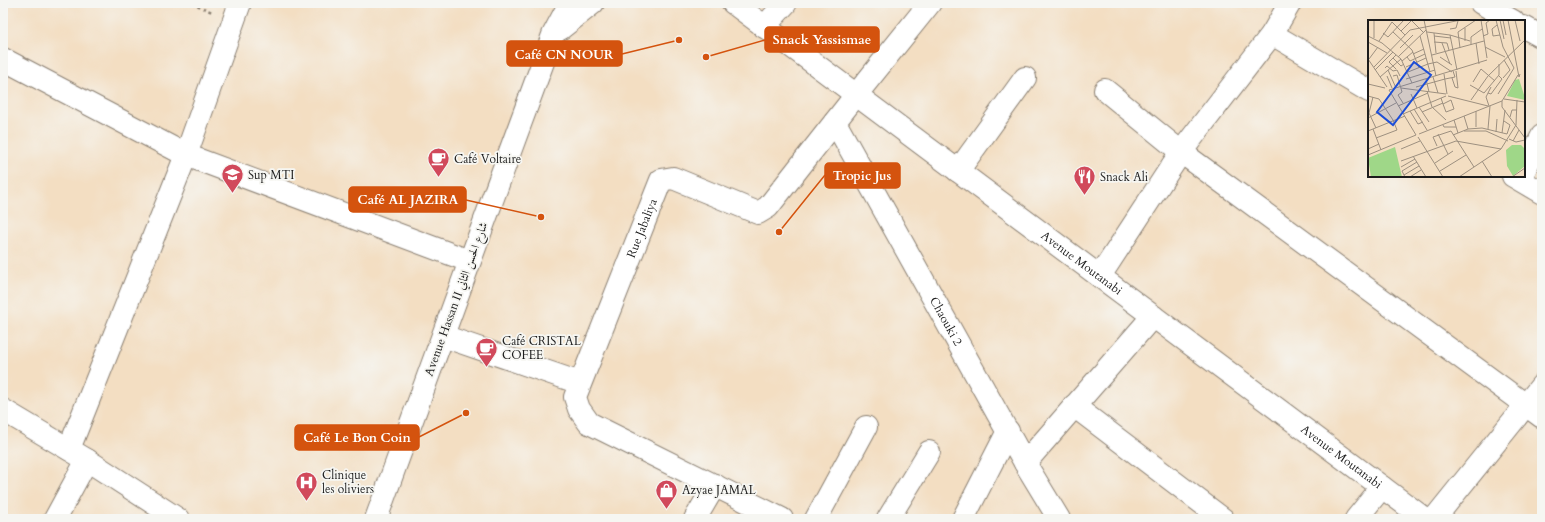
<svg xmlns="http://www.w3.org/2000/svg" width="1545" height="522" viewBox="0 0 1545 522" font-family="Cardo,Amiri,serif">
  <style>
    .lines { fill: none; stroke-linecap: round; stroke-linejoin: round }
    .minor-casing { stroke: #887d6f; stroke-width: 24 }
    .tertiary-casing { stroke: #887d6f; stroke-width: 24 }
    .path { stroke: #887d6f; stroke-width: 2.5; stroke-dasharray: 3 3; stroke-linecap: butt }
    .minor { stroke: #fff; stroke-width: 22 }
    .tertiary { stroke: #fff; stroke-width: 22 }
    .labels { text-anchor: middle; stroke-width: 3.5; stroke-linejoin: round; paint-order: stroke }
    .poi-label { font-size: 12px; fill: #1c1c1c; stroke: #f6f6f2; text-anchor: start }
    .street-label { font-size: 12px; fill: #1c1c1c; stroke: #f6f6f2 }
    .inset-road { fill: none; stroke: #9d9080; stroke-width: 1 }
    .view { fill: #1d4ed8; fill-opacity: 0.15; stroke: #1d4ed8; stroke-width: 2 }
    .inset-edge { fill: none; stroke: #1c1c1c; stroke-width: 2 }
    .leader { fill: none; stroke: #d4530e; stroke-width: 1.5 }
    .callout-dot { fill: #d4530e; stroke: #f6f6f2; stroke-width: 1.5 }
    .callout { fill: #d4530e; stroke: #d4530e; stroke-width: 1.5 }
    .callout-label { font-size: 13px; text-anchor: middle; font-weight: bold; fill: #fff }
  </style>
  <rect width="100%" height="100%" fill="#f6f6f2"/>
  <filter id="ink" filterUnits="userSpaceOnUse"><feTurbulence type="fractalNoise" baseFrequency=".025" numOctaves="2"/><feDisplacementMap in="SourceGraphic" scale="8" xChannelSelector="R" yChannelSelector="G"/><feConvolveMatrix kernelMatrix="1 2 1 2 8 2 1 2 1" color-interpolation-filters="sRGB"/></filter>
  <filter id="wash" filterUnits="userSpaceOnUse"><feTurbulence type="fractalNoise" baseFrequency=".012" numOctaves="4" result="noise"/><feDisplacementMap in="SourceGraphic" scale="16" xChannelSelector="R" yChannelSelector="G"/><feGaussianBlur stdDeviation="0.9" result="paint"/><feColorMatrix in="noise" values="0 0 0 0 0 0 0 0 0 0 0 0 0 0 0 0 0 1.4 0 .05"/><feComposite in="paint" operator="in"/></filter>
  <g filter="url(#wash)">
    <rect width="100%" height="100%" fill="#f3dec2"/>
  </g>
  <g filter="url(#ink)">
    <g class="lines">
      <defs>
        <g id="minor">
          <polyline points="1481,3 1513,21"/>
          <polyline points="764,27 786,3"/>
          <polyline points="1524,27 1542,37"/>
          <polyline points="1272,34 1369,91"/>
          <polyline points="3,59 186,155 469,261"/>
          <polyline points="1105,90 1181,152 1542,417"/>
          <path id="s1" d="M835,122l190,341 34,56"/>
          <polyline points="958,171 1025,78"/>
          <polyline points="1524,171 1542,136"/>
          <polyline points="1513,176 1542,193"/>
          <polyline points="1100,276 1181,152 1272,34 1290,3"/>
          <polyline points="443,336 580,383"/>
          <polyline points="1074,406 1223,519"/>
          <polyline points="3,410 87,460 178,519"/>
          <polyline points="69,449 186,155 240,3"/>
          <polyline points="1025,463 1153,316"/>
          <polyline points="55,519 87,460"/>
          <polyline points="695,519 715,485"/>
          <path id="s2" d="M782,519l-193,-96 -10,-14 -4,-12 86,-217 12,-2 85,35 10,-6 88,-112 74,-92"/>
          <polyline points="816,519 866,427"/>
          <polyline points="888,519 929,452"/>
          <polyline points="963,519 1008,431"/>
          <polyline points="1356,519 1382,487"/>
          <polyline points="1434,519 1542,385"/>
        </g>
        <g id="tertiary">
          <path id="s3" d="M733,3l692,516"/>
          <polyline points="560,29 593,3"/>
          <path d="M376,519c59,-161 117,-323 177,-484l17,-32"/>
        </g>
      </defs>
      <!-- minor casing -->
      <use href="#minor" class="minor-casing"/>
      <!-- tertiary casing -->
      <use href="#tertiary" class="tertiary-casing"/>
      <!-- path -->
      <polyline class="path" points="192,3 212,12"/>
      <!-- minor -->
      <use href="#minor" class="minor"/>
      <!-- tertiary -->
      <use href="#tertiary" class="tertiary"/>
    </g>
  </g>
  <!-- icons -->
  <defs>
    <symbol id="cafe-pin" viewBox="-11 -11 22 30"><path d="M0 17L-7.5 6A9.5 9.5 0 1 1 7.5 6Z" fill="#d1495b" stroke="#f6f6f2"/><path d="M-5.5-4.5H6V0H3Q3 3.5 0 3.5H-2.5Q-5.5 3.5-5.5 0ZM3-3.2v2h1.7v-2ZM-6 4.5H4V6H-6Z" fill="#fff"/></symbol>
    <symbol id="university-pin" viewBox="-11 -11 22 30"><path d="M0 17L-7.5 6A9.5 9.5 0 1 1 7.5 6Z" fill="#d1495b" stroke="#f6f6f2"/><path d="M0-5L7-2L0 1L-7-2ZM-4 1L0 2.5L4 1V4Q0 6-4 4Z" fill="#fff"/></symbol>
    <symbol id="restaurant-pin" viewBox="-11 -11 22 30"><path d="M0 17L-7.5 6A9.5 9.5 0 1 1 7.5 6Z" fill="#d1495b" stroke="#f6f6f2"/><path d="M-5-6h1v4h1v-4h1v4h1v-4h1v5L-1.5 .5V6h-2V.5L-5-1ZM5-6V6H3V1.5H1.5Q1.5-4 5-6Z" fill="#fff"/></symbol>
    <symbol id="hospital-pin" viewBox="-11 -11 22 30"><path d="M0 17L-7.5 6A9.5 9.5 0 1 1 7.5 6Z" fill="#d1495b" stroke="#f6f6f2"/><path d="M-5-5h3v3.5h4V-5h3V5h-3V1.5h-4V5h-3Z" fill="#fff"/></symbol>
    <symbol id="shop-pin" viewBox="-11 -11 22 30"><path d="M0 17L-7.5 6A9.5 9.5 0 1 1 7.5 6Z" fill="#d1495b" stroke="#f6f6f2"/><path d="M-5-2.5h2.3a2.7 3.5 0 0 1 5.4 0H5L5.5 6h-11ZM-1.5-2.5h3a1.5 2.3 0 0 0-3 0Z" fill="#fff"/></symbol>
  </defs>
  <g fill-rule="evenodd">
    <use href="#cafe-pin" x="426" y="146" width="25" height="34"/>
    <use href="#university-pin" x="220" y="162" width="25" height="34"/>
    <use href="#restaurant-pin" x="1072" y="164" width="25" height="34"/>
    <use href="#cafe-pin" x="474" y="336" width="25" height="34"/>
    <use href="#hospital-pin" x="294" y="470" width="25" height="34"/>
    <use href="#shop-pin" x="654" y="478" width="25" height="34"/>
  </g>
  <g class="labels">
    <!-- poi labels -->
    <g class="poi-label">
      <text x="454" y="163">Café Voltaire</text>
      <text x="248" y="179">Sup MTI</text>
      <text x="1100" y="181">Snack Ali</text>
      <text x="502" y="345">Café CRISTAL<tspan x="502" dy="14">COFEE</tspan></text>
      <text x="322" y="479">Clinique<tspan x="322" dy="14">les oliviers</tspan></text>
      <text x="682" y="494">Azyae JAMAL</text>
    </g>
    <!-- street labels -->
    <g class="street-label">
      <text dy="4" stroke="none"><textPath href="#s2" startOffset="427">Rue Jabaliya</textPath></text>
      <text dy="4" stroke="none"><textPath href="#s3" startOffset="435">Avenue Moutanabi</textPath></text>
      <text transform="translate(456 299) rotate(-70)" y="4">Avenue Hassan II شارع الحسن الثاني</text>
      <text dy="4" stroke="none"><textPath href="#s1" startOffset="228">Chaouki 2</textPath></text>
      <text dy="4" stroke="none"><textPath href="#s3" startOffset="759">Avenue Moutanabi</textPath></text>
    </g>
  </g>
  <!-- overview -->
  <g transform="translate(1368 20)">
    <rect width="157" height="157" fill="#f3dec2"/>
    <path d="M151,59l6,19v2l-18,-4 8,-16zM144,125h9l4,4v17l-12,10 -6,-10 -1,-16zM27,127l7,30h-31l-3,-19z" fill="#9fd788"/>
    <path class="inset-road" d="M43,0l13,13M56,0l12,56M113,0l6,38M128,0l7,27 11,21 -16,26M132,0l4,19M135,0l3,15M140,0l11,57 1,-3M147,0l5,21M129,5l-5,4 1,7 7,-1M82,9l6,-1 2,-7M33,11l10,-10M25,12l19,18 7,18M59,12l23,3 20,6M15,13l5,4 16,-17M66,13l2,20M82,15l7,35M0,16l14,7 19,16 11,24M52,16l10,36M66,16l17,2M115,16l5,-2 -2,-11 4,-3M6,18v-18M11,21l13,-19 13,13M97,21v-13M0,22l19,11M66,22l13,1 2,7M74,23l8,21M108,23l3,21M103,25v-8l11,-8M117,27l20,10M32,28l13,-13M92,28l-2,-16 18,-12M45,34l11,-5M64,35l52,-14M30,37l28,-27M39,37l3,4 15,-7M72,37l12,8M25,38l8,8 3,-2M0,39l19,28M1,39l9,-12M34,41l11,-9M60,44l9,-2 15,10M6,47l36,-37 51,-10M38,47l20,-9M17,48l2,-2 6,5 4,-1 3,6M28,49l-7,-7 7,-7M7,50l18,-18M20,50l8,18M40,52l20,-8M76,54l3,20M19,56l5,12M25,56l4,-1 5,17 -4,3 5,8M12,57l21,-18M65,57l5,16M84,58l3,9 3,1 -2,-17M135,58l7,-8 -6,-10M38,59l29,-9M58,59l3,13M77,59l10,-2 -2,-6M105,62l8,-13 14,12M0,64l17,4M102,65l14,8 15,-18v-11M48,67l29,-8M33,68l45,6M21,70l98,-30M21,70l27,45M59,71l5,16 14,13M120,73l3,1 11,-15 -3,-3M43,74l6,14M0,76l11,3 14,21M80,76l40,10M5,77l-4,16 7,15M73,78l2,6 3,8 8,-3 -3,-9 -8,4M136,79l21,3M103,80l17,-24 37,-36M134,81v6l23,31M134,81l16,-26M30,86l30,-13M121,86l-3,-9 5,-10M51,87l10,15M46,89l13,21M42,91l8,13 5,-2M54,92l21,-9M35,94l43,-18M96,96l4,13 14,-1 25,6 3,-9 -6,-4M142,97l2,-7h5M0,98l28,-15M86,100l4,13M75,105l1,2h12M108,107v-16M5,109l8,21M120,109l2,-23M0,111l37,-15M96,111h22l22,10M128,112l1,-13M134,113l3,-23M51,114l83,-33M70,114l10,20M85,115l15,-6M50,117l25,40M8,118l21,-8 -4,-10M141,119l7,3 9,-2M145,121l6,-11M69,126l-4,-9 18,-6 23,36M0,129l11,-5M33,129l19,-8M0,135l48,-20M45,136l13,21M33,141l55,-20 45,8 15,-24 1,-25M114,141l10,16M67,143l18,-12M33,147l14,-8M72,151l26,-16M36,155l15,-9M37,157l-3,-6 15,-9M42,157l11,-7M91,157l42,-28M144,157l13,-9"/>
    <path class="view" d="M46,42l17,13 -38,50 -16,-13z"/>
    <rect width="157" height="157" class="inset-edge"/>
  </g>
  <!-- callouts -->
  <path class="leader" d="M706 57L765 40M679 40L622 54M779 232L825 175M541 217L466 200M466 413L419 437"/>
  <g class="callout-dot">
    <circle cx="706" cy="57" r="4"/>
    <circle cx="679" cy="40" r="4"/>
    <circle cx="779" cy="232" r="4"/>
    <circle cx="541" cy="217" r="4"/>
    <circle cx="466" cy="413" r="4"/>
  </g>
  <g class="callout">
    <rect x="765" y="27" width="114" height="25" rx="4"/>
    <rect x="507" y="41" width="115" height="25" rx="4"/>
    <rect x="825" y="163" width="75" height="25" rx="4"/>
    <rect x="349" y="187" width="117" height="25" rx="4"/>
    <rect x="295" y="425" width="124" height="25" rx="4"/>
  </g>
  <g class="callout-label">
    <text x="822" y="44">Snack Yassismae</text>
    <text x="564" y="59">Café CN NOUR</text>
    <text x="862" y="180">Tropic Jus</text>
    <text x="408" y="204">Café AL JAZIRA</text>
    <text x="357" y="442">Café Le Bon Coin</text>
  </g>
  <!-- margin -->
  <rect width="1545" height="522" fill="none" stroke="#f6f6f2" stroke-width="16"/>
</svg>
